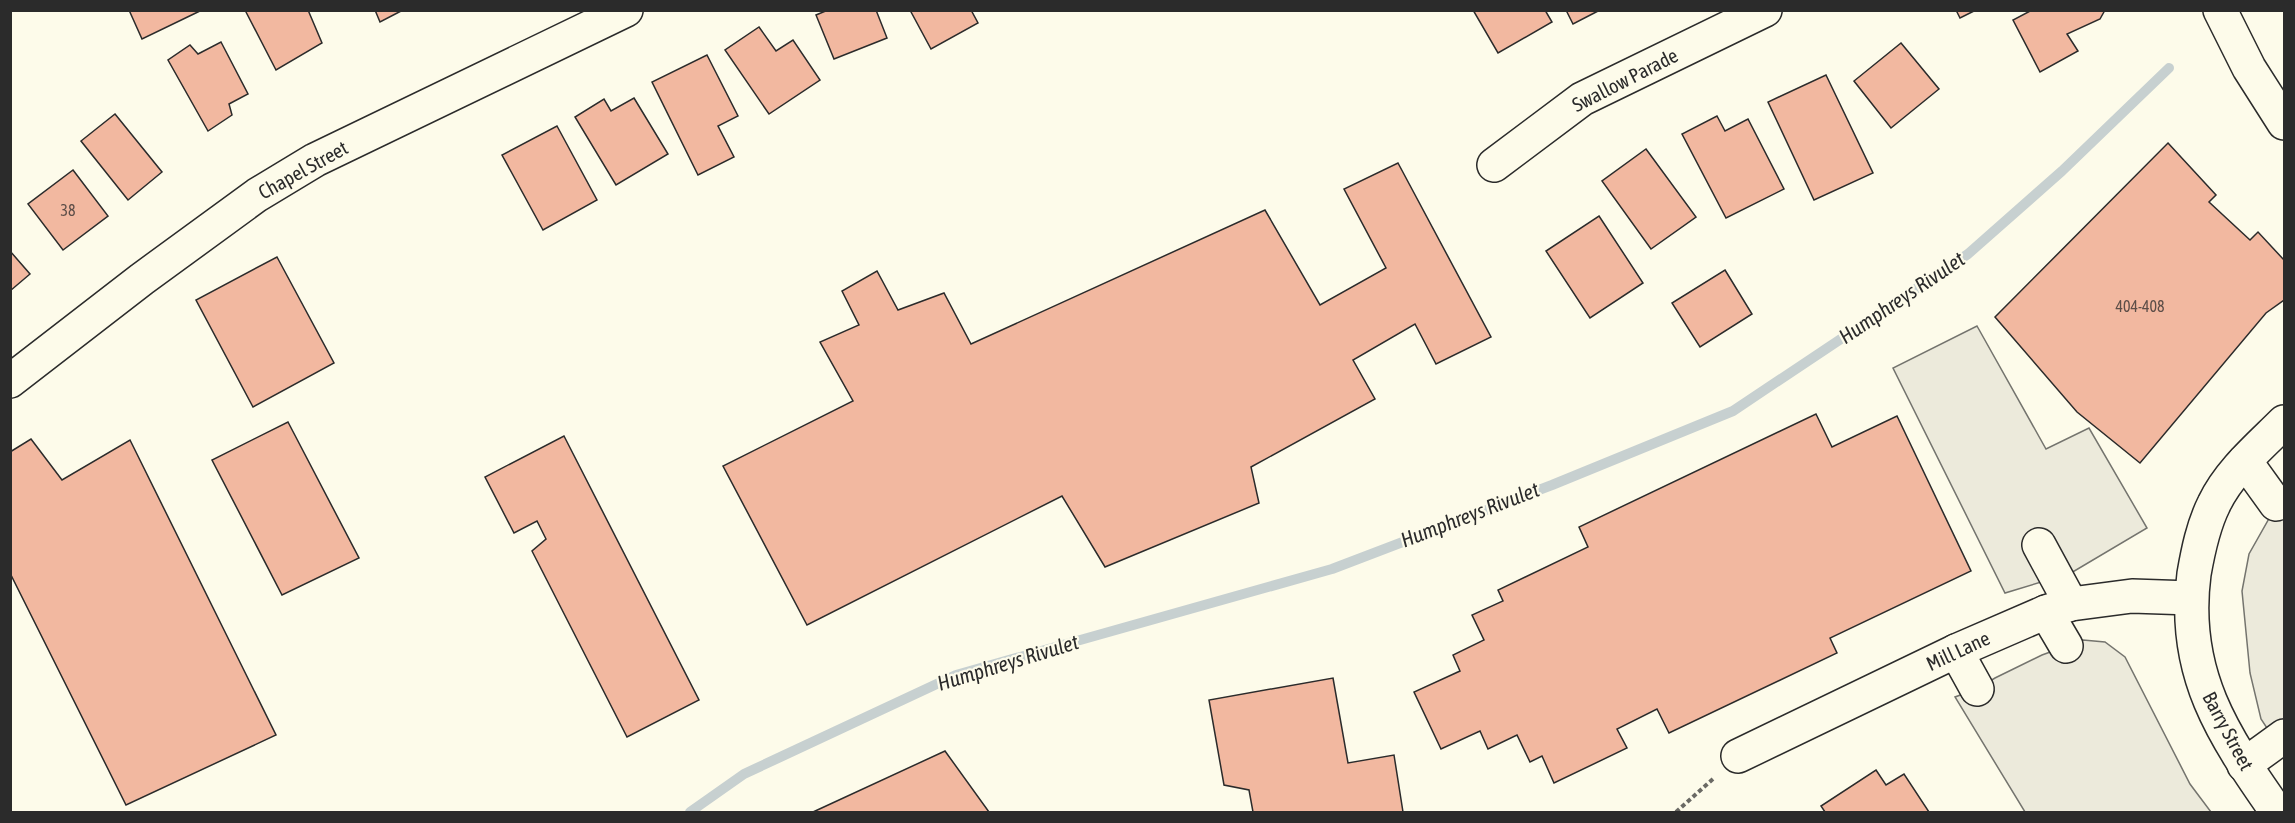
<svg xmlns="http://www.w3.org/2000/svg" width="2295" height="823" viewBox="0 0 2295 823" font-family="'Asap Condensed',sans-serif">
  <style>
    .parking { fill: #eceadb; stroke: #74746e; stroke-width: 1.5 }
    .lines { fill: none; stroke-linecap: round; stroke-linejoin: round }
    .stream { stroke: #c7d0d0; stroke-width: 10 }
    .building { fill: #f2b8a0; stroke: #2b2b2b; stroke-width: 1.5 }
    .minor-casing { stroke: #2b2b2b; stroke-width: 36 }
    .major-casing { stroke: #2b2b2b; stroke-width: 36 }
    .path { stroke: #6a6964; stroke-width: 4; stroke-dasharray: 4.5 3; stroke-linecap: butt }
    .minor { stroke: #fdfbea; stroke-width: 33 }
    .major { stroke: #fdfbea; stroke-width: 33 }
    .labels { text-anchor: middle; stroke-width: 4.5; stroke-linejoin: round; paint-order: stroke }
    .number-label { font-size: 16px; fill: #5d4e48 }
    .street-label { font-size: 20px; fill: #2b2b2b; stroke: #fdfbea }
    .water-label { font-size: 21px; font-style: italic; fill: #2b2b2b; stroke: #fdfbea }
  </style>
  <rect width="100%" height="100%" fill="#fdfbea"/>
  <!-- parking -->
  <g class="parking">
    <polygon points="1977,326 2046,449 2089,428 2147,528 2071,573 2005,593 1893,368"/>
    <polygon points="2284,492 2284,754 2261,719 2250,673 2242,591 2249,554"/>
    <polygon points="2083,640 2105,642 2125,657 2190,784 2211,812 2025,812 1955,697 1977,689 1995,678 2042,655"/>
  </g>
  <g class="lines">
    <!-- stream -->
    <polyline class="stream" points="690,812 744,774 956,675 1332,569 1552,485 1733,411 1968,254 2062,171 2169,68"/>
  </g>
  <!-- building -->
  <g class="building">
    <polygon points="129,10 202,10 142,39"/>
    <polygon points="245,10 308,10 322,43 276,70"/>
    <polygon points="375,10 403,10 380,22"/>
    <polygon points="828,10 876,10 887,38 834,59 816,15"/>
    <polygon points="910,10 971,10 978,23 931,49"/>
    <polygon points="1473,10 1545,10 1552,22 1498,53"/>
    <polygon points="1566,10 1600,10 1573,24"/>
    <polygon points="1956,10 1976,10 1960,18"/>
    <polygon points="2032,10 2105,10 2100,19 2067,34 2078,51 2040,72 2013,20"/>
    <polygon points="759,27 776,51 793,40 820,80 769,114 725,50"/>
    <polygon points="221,42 248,94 229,104 232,115 208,131 168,60 190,45 198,54"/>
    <polygon points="1901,43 1939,89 1891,128 1854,81"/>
    <polygon points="707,55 738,116 718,126 734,157 698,175 652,82"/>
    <polygon points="1826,75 1873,173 1814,200 1768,102"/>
    <polygon points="634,98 668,154 616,185 575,117 604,99 611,111"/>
    <polygon points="115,114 162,172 128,200 81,141"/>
    <polygon points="1717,116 1725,131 1748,119 1784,189 1726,218 1682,134"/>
    <polygon points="557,126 597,200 543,230 502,155"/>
    <polygon points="2168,143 2216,195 2209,202 2250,240 2258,232 2284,260 2284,300 2266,313 2140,463 2077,412 1995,317"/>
    <polygon points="1646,149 1696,217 1651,249 1602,181"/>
    <polygon points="1398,163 1491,337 1436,364 1415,324 1353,360 1375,399 1251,467 1259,503 1105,567 1062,496 807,625 723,466 853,401 820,342 859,325 842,291 877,271 898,310 944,293 971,344 1265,210 1320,305 1386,268 1344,189"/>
    <polygon points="73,170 108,216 63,250 28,204"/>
    <polygon points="1599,216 1643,283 1590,318 1546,251"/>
    <polygon points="10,251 30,274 10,291"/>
    <polygon points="277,257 334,363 253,407 196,300"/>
    <polygon points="1725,270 1752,314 1700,347 1672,303"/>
    <polygon points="1816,414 1832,447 1897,416 1971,571 1830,638 1837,653 1669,733 1657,709 1617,729 1627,748 1554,783 1542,756 1530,762 1517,735 1488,749 1480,731 1441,749 1414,692 1460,671 1453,655 1484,640 1472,615 1503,601 1498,590 1588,547 1579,527"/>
    <polygon points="288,422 359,558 282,595 212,460"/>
    <polygon points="564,436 699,700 627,737 532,551 546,539 537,521 514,533 485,477"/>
    <polygon points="31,439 62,480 130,440 276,735 126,805 10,573 10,452"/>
    <polygon points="1333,678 1348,763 1394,755 1403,812 1253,812 1249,790 1224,785 1209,700"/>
    <polygon points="945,751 989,812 813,812"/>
    <polygon points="1876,770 1886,785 1904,774 1929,812 1825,812 1821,806"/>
  </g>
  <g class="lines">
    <defs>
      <g id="minor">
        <polyline points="1494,165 1582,99 1765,10"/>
        <polyline points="10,381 142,279 257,195 315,160 626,10"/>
        <polyline points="2245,461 2276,504"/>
        <polyline points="2039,545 2071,604"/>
        <polyline points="2046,612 2066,646"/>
        <polyline points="1956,651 1977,689"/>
        <polyline points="1738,756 1956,651 2046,612 2071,604 2132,596 2191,598"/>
        <polyline points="2244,765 2284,736"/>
        <path d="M2277,812c-54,-77 -96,-139 -83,-238 4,-23 9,-48 20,-70 15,-32 45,-57 70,-82"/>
      </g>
      <polyline id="major" points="2220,10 2249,68 2284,123"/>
    </defs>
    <!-- minor casing -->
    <use href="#minor" class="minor-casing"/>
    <!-- major casing -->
    <use href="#major" class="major-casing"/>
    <!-- path -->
    <polyline class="path" points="1676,812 1713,779"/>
    <!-- minor -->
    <use href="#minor" class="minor"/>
    <!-- major -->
    <use href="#major" class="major"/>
  </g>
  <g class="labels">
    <!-- number labels -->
    <g class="number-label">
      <text x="68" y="216">38</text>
      <text x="2140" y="312">404-408</text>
    </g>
    <!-- street labels -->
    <g class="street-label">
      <text transform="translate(1625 80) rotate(-27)" y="7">Swallow Parade</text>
      <text transform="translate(303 170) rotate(-29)" y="7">Chapel Street</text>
      <text transform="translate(1958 651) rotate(-25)" y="7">Mill Lane</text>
      <text transform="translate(2228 731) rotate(62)" y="7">Barry Street</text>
    </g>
    <!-- water labels -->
    <g class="water-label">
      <text transform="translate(1902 298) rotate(-34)" y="7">Humphreys Rivulet</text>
      <text transform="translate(1470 515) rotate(-21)" y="7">Humphreys Rivulet</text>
      <text transform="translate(1008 663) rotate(-17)" y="7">Humphreys Rivulet</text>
    </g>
  </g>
  <!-- border -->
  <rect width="2295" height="823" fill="none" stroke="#2b2b2b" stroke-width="24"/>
</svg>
